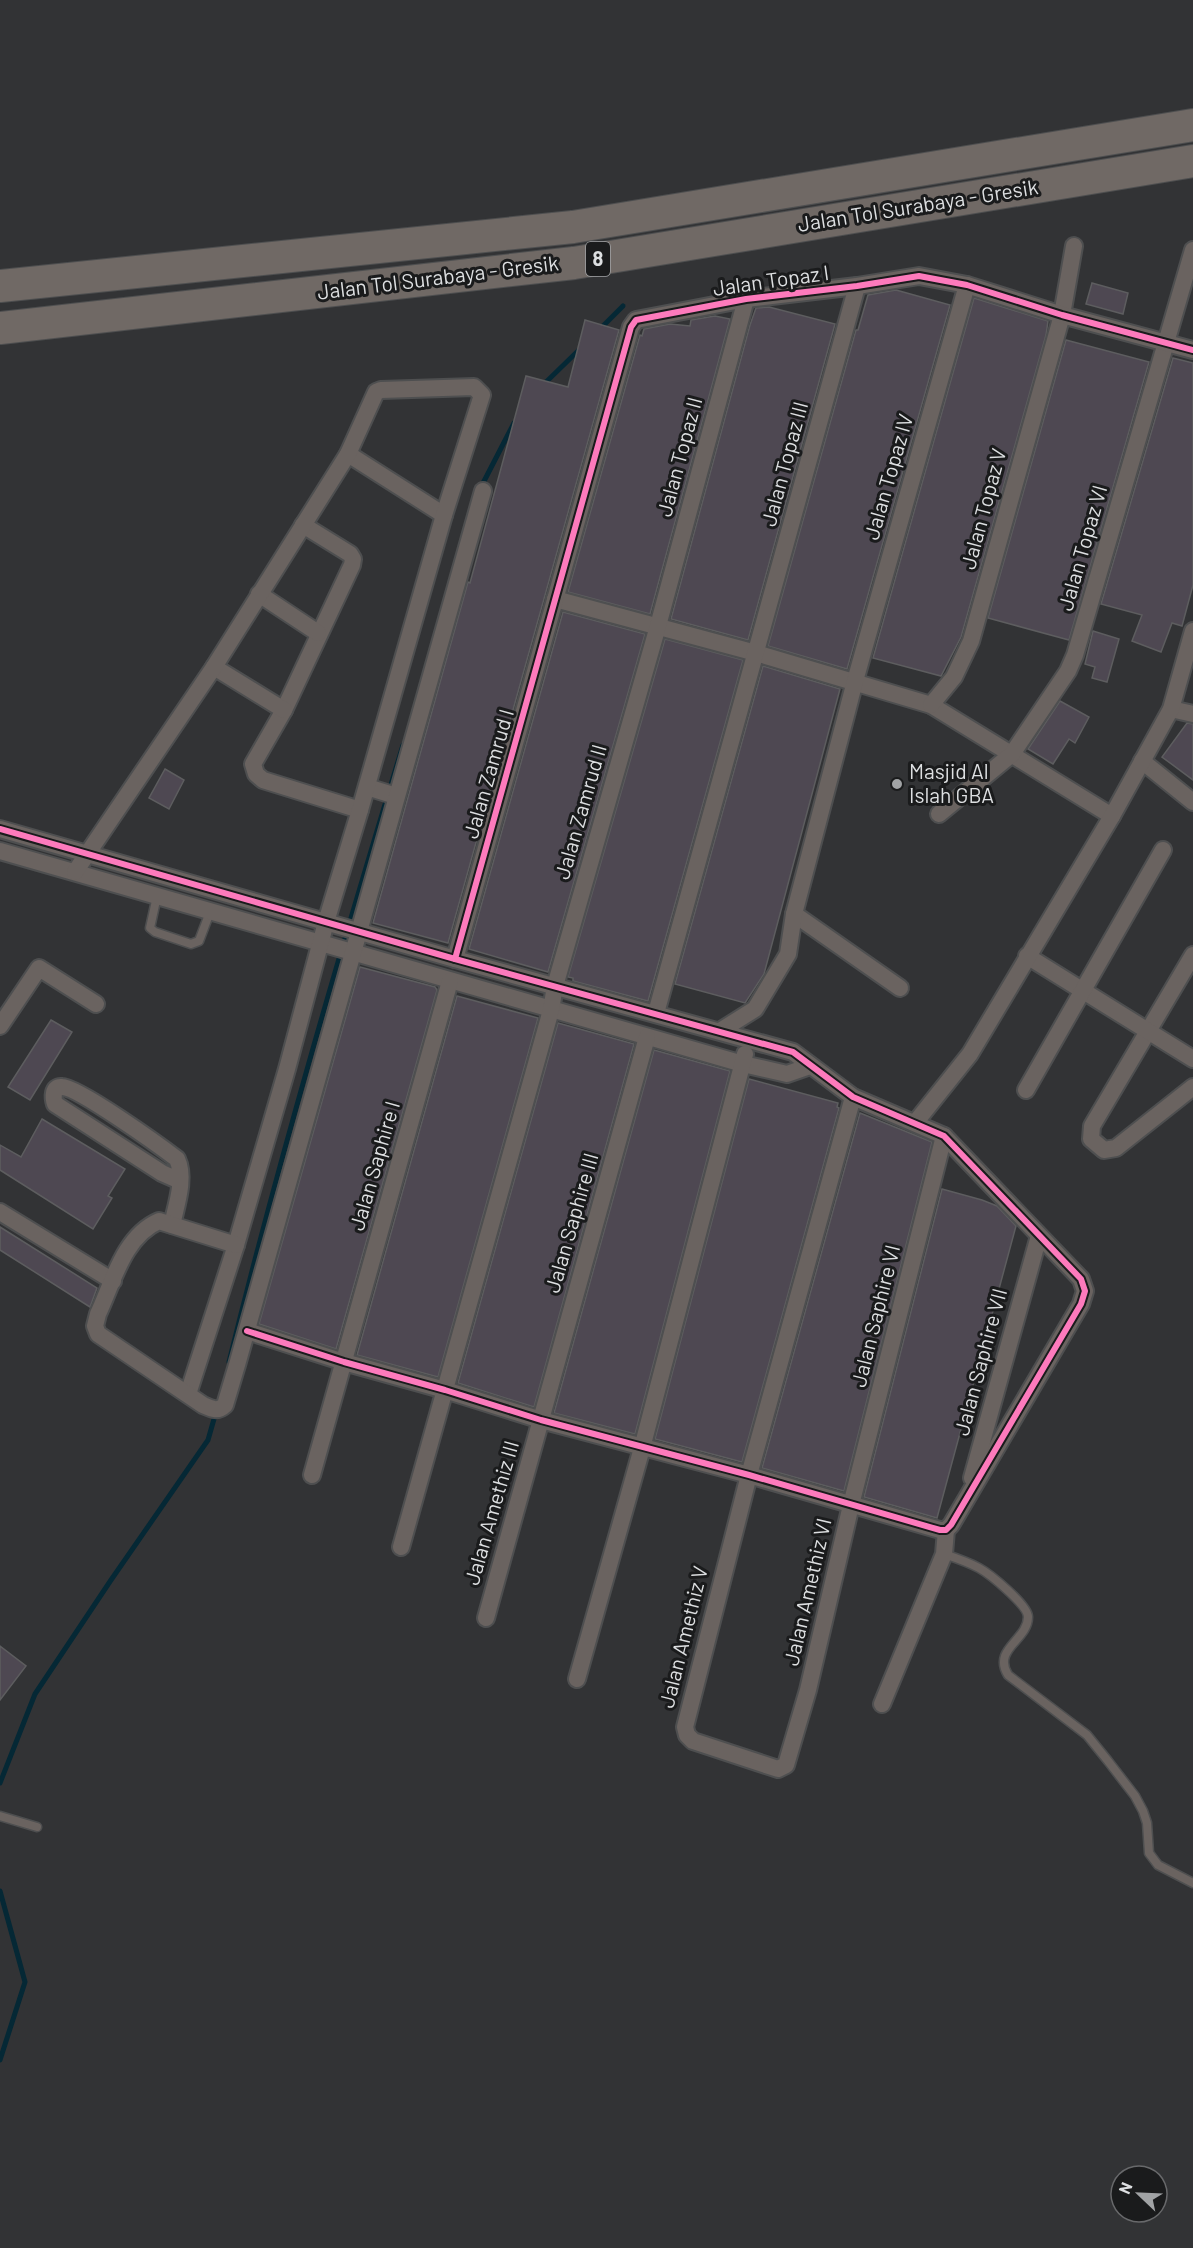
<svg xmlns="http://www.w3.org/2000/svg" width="1193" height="2248" viewBox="0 0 1193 2248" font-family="Barlow,sans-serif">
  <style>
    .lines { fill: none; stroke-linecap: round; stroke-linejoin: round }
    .stream { stroke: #052835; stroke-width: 5 }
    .building { fill: #4e4852; stroke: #5d5d5f; stroke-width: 1.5 }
    .lane-casing { stroke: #4e4f50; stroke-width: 11 }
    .street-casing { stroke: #4e4f50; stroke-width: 20 }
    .highway-casing { stroke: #4e4f50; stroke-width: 34 }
    .lane { stroke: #6a6360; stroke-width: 8 }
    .street { stroke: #6a6360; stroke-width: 16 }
    .highway { stroke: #706965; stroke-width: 32 }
    .cycleway-casing { stroke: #1a1b1c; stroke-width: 10 }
    .cycleway { stroke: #fd7abc; stroke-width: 6 }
    .poi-dot { fill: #a1a3a5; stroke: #1a1b1c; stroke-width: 2 }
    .labels { text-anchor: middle; stroke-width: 6; stroke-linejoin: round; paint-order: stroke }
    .shield { fill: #1a1b1c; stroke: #a2a4a6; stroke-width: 1.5 }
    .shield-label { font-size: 20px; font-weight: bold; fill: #dddfe1 }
    .street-label { font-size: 21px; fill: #dddfe1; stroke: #1a1b1c }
    .poi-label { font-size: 21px; fill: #dddfe1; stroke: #1a1b1c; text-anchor: start }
  </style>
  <rect width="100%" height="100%" fill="#323335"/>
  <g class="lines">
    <!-- stream -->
    <g class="stream">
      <polyline points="599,330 623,306"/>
      <polyline points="543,385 582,347"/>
      <polyline points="480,489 514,423"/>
      <path d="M229,1362c51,-207 112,-413 174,-617"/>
      <polyline points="0,1783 35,1694 111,1580 208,1440 216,1412"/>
      <polyline points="0,1891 25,1982 0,2060"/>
    </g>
  </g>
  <!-- building -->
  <g class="building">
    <polygon points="1092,283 1128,293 1123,314 1086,304"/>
    <polygon points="896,290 950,305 847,669 768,646 856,330 858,330 868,295"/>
    <polygon points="974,298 1048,321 1046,335 961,637 941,676 873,658"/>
    <polygon points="769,307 835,324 748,640 671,619 750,325 756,308"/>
    <polygon points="715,316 730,319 650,614 568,592 640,335 642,336 644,329 670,324 690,326 691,320"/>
    <polygon points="585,320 619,330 448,943 373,923 468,582 470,583 526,376 568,387"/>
    <polygon points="1066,340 1149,362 1069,640 988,618"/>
    <polygon points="1173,358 1193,363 1193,585 1182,626 1172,623 1161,652 1132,641 1142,615 1101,604"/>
    <polygon points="563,612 645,634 548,972 469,949"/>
    <polygon points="1093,631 1119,639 1107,682 1092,678 1095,667 1085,664"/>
    <polygon points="665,639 743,660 648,1001 573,981 573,978 568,977"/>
    <polygon points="763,666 840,689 764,974 745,1003 675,984"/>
    <polygon points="1060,701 1089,717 1075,743 1069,739 1053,764 1028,749"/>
    <polygon points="1187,723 1193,724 1193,780 1162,757"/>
    <polygon points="165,769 184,780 169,809 149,798"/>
    <polygon points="360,967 435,987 437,990 336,1349 259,1324"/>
    <polygon points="457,996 538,1018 438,1377 357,1355"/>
    <polygon points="51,1020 72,1032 30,1100 8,1087"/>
    <polygon points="558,1023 634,1044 534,1407 458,1383"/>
    <polygon points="654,1050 730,1071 635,1434 554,1413"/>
    <polygon points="749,1079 838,1103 837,1107 839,1108 742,1462 655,1439"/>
    <polygon points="860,1113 932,1142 844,1491 762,1468"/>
    <polygon points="42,1119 125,1169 108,1196 112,1198 93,1229 0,1170 0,1145 21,1157"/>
    <polygon points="942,1189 982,1200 997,1206 1016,1226 937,1518 864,1497"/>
    <polygon points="0,1227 97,1288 90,1307 0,1250"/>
    <polygon points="0,1646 26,1666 0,1700"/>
  </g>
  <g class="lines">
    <defs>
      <g id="lane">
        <polyline points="157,896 150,928 155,932 191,944 199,941 210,912"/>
        <path d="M944,1554c12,4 24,8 35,14 11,6 49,37 49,49 0,23 -36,32 -20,58l79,60 21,26 27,35 8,15 4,12 2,30 9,12 35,18"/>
        <polyline points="0,1816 37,1827"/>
      </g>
      <g id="street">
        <polyline points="348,454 444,515"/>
        <polyline points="303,525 350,554 353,559 352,565 284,710 253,764 256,774 263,780 360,810"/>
        <polyline points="259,594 318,633"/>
        <polyline points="555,599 756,653 931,705 1112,816"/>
        <polyline points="214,667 284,710"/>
        <polyline points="931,705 954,677 971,641 1062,315 1074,246"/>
        <polyline points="1171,709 1193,714"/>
        <polyline points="1142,761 1193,802"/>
        <polyline points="367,787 396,796"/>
        <polyline points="939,814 1012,754 1068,671 1075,655 1193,250"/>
        <polyline points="0,829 455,959 793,1052 853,1097 944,1136 1081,1279 1085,1291 1081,1304 951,1525 946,1530 940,1530 749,1475 541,1420 445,1390 344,1362 247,1331"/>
        <polyline points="0,851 743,1064 787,1074 810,1066"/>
        <polyline points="75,872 214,667 348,454 376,392 381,390 474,387 482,395 444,515 360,810 326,922 287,1069 236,1245 188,1394"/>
        <polyline points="794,914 900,988"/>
        <polyline points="1193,955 1092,1126 1091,1139 1104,1150 1116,1148 1193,1087"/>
        <polyline points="1027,956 1193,1059"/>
        <polyline points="455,959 631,327 636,320 746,299 857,286 919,276 967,285 1062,315 1193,350"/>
        <polyline points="656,1013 857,286"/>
        <polyline points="0,1026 39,968 96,1004"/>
        <polyline points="720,1031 755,1009 788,954 794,914 855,681 967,285"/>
        <polyline points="1026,1090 1163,850"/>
        <polyline points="853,1097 749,1475 685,1727 687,1735 693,1741 778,1769 786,1765 808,1690 851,1505 944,1136"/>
        <polyline points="915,1123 970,1054 1112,816 1171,709 1193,631"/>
        <polyline points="0,1212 113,1281"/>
        <path d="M172,1225c4,-19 14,-47 5,-66 -17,-13 -99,-72 -115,-72 -10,-1 -9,11 -7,17l107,69 18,8"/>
        <path d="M236,1245l-77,-24c-35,15 -46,61 -61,93l-3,12 3,8 105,71c9,4 15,7 22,0l12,-40 246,-874"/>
        <polyline points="312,1475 450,981"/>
        <polyline points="972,1478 1039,1236"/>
        <polyline points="401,1547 551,1010 555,986 658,626 746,299"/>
        <polyline points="486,1618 647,1037"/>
        <polyline points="577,1679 642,1448 745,1054"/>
        <polyline points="882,1704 944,1554 946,1530"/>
      </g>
      <g id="highway">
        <polyline points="0,286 573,227 1193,125"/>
        <polyline points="0,328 574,263 1193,161"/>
      </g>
    </defs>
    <!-- lane casing -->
    <use href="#lane" class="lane-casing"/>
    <!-- street casing -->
    <use href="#street" class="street-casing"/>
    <!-- highway casing -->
    <use href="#highway" class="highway-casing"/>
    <!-- lane -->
    <use href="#lane" class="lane"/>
    <!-- street -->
    <use href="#street" class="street"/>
    <!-- highway -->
    <use href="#highway" class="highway"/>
    <defs>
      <g id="cycleway">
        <polyline points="0,829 455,959 793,1052 853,1097 944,1136 1081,1279 1085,1291 1081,1304 951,1525 946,1530 940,1530 749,1475 541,1420 445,1390 344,1362 247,1331"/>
        <polyline points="455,959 631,327 636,320 746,299 857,286 919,276 967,285 1062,315 1193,350"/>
      </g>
    </defs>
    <!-- cycleway casing -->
    <use href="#cycleway" class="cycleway-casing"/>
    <!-- cycleway -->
    <use href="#cycleway" class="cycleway"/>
  </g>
  <!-- markers -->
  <circle class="poi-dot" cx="897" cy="784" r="6"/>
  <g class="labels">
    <!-- shield labels -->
    <rect class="shield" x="586" y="242" width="24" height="34" rx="4.5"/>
    <g class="shield-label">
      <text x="598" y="266">8</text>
    </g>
    <!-- street labels -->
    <g class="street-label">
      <text transform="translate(918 206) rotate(-9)" y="7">Jalan Tol Surabaya - Gresik</text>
      <text transform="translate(438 278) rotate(-7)" y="7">Jalan Tol Surabaya - Gresik</text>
      <text transform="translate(771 281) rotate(-8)" y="7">Jalan Topaz I</text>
      <text transform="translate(680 457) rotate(-75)" y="7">Jalan Topaz II</text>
      <text transform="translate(785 464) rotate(-75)" y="7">Jalan Topaz III</text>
      <text transform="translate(889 477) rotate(-74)" y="7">Jalan Topaz IV</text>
      <text transform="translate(984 509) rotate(-75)" y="7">Jalan Topaz V</text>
      <text transform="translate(1083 548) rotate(-74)" y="7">Jalan Topaz VI</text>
      <text transform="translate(489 774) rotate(-74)" y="7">Jalan Zamrud I</text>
      <text transform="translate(581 812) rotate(-74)" y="7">Jalan Zamrud II</text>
      <text transform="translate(375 1166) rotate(-74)" y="7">Jalan Saphire I</text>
      <text transform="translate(572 1223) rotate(-74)" y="7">Jalan Saphire III</text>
      <text transform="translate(876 1316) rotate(-76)" y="7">Jalan Saphire VI</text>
      <text transform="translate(981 1362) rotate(-75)" y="7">Jalan Saphire VII</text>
      <text transform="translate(492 1513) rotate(-74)" y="7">Jalan Amethiz III</text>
      <text transform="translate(808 1592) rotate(-77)" y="7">Jalan Amethiz VI</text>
      <text transform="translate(684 1637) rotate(-76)" y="7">Jalan Amethiz V</text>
    </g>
    <!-- poi labels -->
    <g class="poi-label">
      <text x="909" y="779">Masjid Al<tspan x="909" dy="24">Islah GBA</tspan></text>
    </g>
  </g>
  <!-- north arrow -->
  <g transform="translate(1139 2194) rotate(293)"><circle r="28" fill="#1a1b1c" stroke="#68696b" stroke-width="1.5"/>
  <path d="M0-4.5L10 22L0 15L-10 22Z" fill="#a1a3a5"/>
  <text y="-9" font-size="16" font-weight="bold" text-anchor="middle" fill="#dddfe1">N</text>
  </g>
</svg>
